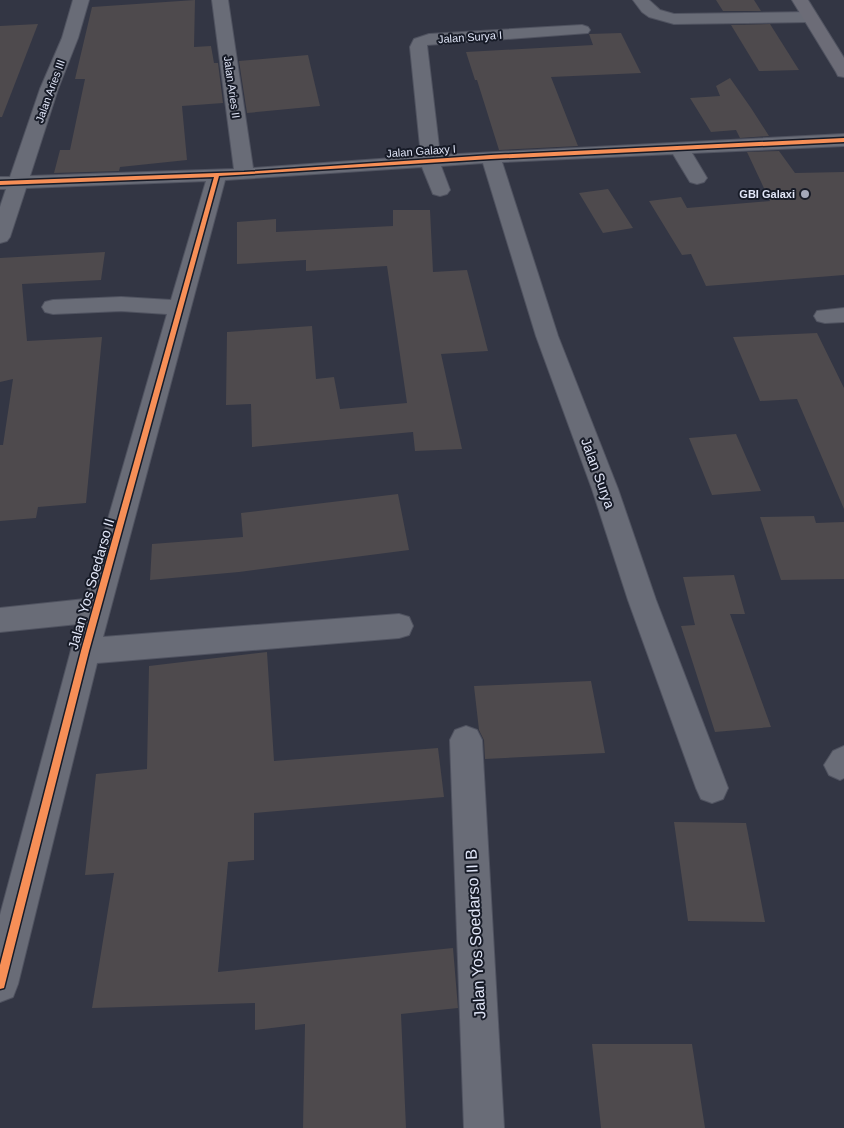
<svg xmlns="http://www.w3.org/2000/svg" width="844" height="1128" viewBox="0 0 844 1128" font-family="Arial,sans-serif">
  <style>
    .building { fill: #4e4a4d }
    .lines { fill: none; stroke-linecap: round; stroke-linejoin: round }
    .street-casing { stroke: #505360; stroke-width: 2 }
    .secondary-casing { stroke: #505360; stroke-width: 2 }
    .street { fill: #696c77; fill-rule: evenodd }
    .secondary { fill: #6c6c77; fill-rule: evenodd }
    .cycleway-casing { stroke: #171b27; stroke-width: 3 }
    .cycleway { fill: #f78f57; fill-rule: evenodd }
    .poi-dot { fill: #a4a8b9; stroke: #171b27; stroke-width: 2 }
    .labels { text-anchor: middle; stroke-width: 4; stroke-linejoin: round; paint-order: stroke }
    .far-street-label { font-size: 11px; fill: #e1e6f8; stroke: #171b27 }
    .far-poi-label { font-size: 11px; font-weight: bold; fill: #e1e6f8; stroke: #171b27; text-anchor: end }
    .street-label { font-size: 14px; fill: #e1e6f8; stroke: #171b27 }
    .near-street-label { font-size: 16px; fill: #e1e6f8; stroke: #171b27 }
  </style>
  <rect width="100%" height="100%" fill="#333644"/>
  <!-- building -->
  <g class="building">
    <polygon points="195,0 194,47 211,46 214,63 218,63 223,103 182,106 187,160 120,167 119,171 54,173 60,150 70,150 85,79 75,79 92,7"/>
    <polygon points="716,0 754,0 761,11 723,11"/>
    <polygon points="38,24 2,117 0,117 0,26"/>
    <polygon points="770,24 799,70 759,71 731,25"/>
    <polygon points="621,33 641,73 551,77 578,146 499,150 477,80 475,80 466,52 593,45 589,34"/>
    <polygon points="308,55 320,106 247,113 239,61"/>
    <polygon points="730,78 751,108 769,136 740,138 736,130 711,132 690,98 720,96 716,86"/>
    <polygon points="779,151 795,173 844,172 844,275 706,286 691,254 682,255 649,201 681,197 687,208 770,201 747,152"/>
    <polygon points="608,189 633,228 603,233 579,193"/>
    <polygon points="393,210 430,210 433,272 467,270 488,351 441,354 462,449 415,451 413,432 252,447 251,404 226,405 227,332 312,326 316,379 334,377 340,409 407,403 387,266 306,271 306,260 237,264 237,222 276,219 276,232 393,226"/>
    <polygon points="105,252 101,280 22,284 27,341 102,337 86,503 38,507 36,518 0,521 0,445 3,445 13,379 0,382 0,258"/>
    <polygon points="817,333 844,388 844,509 797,399 760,401 733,337"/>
    <polygon points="736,434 761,491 712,495 689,438"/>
    <polygon points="398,494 409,550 239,572 150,580 152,544 243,537 241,513"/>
    <polygon points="814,516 816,523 844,522 844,579 781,580 760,517"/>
    <polygon points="734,575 745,614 730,614 771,727 715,732 681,626 695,625 683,577"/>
    <polygon points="267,652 274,761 438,748 444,797 254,813 254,860 228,862 218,972 453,948 458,1008 401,1014 406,1128 303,1128 305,1024 255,1030 255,1003 92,1008 114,873 85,875 96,774 147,769 149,666"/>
    <polygon points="591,681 605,753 485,759 484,740 479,730 474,686"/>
    <polygon points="674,822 746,823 765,922 688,921"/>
    <polygon points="592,1044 692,1044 705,1128 601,1128"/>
  </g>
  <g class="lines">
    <defs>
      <g id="street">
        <polygon points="73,0 89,0 78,38 58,89 30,176 234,169 212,0 228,0 253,168 421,156 410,47 414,39 429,34 582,25 588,27 590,30 588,33 427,45 440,155 844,134 844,146 692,153 707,178 704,182 697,184 690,182 673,154 502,162 558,336 618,489 656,600 728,788 723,799 712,803 701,799 696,788 628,600 592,489 536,336 483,163 441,166 450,190 447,194 440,196 433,194 422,167 225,180 103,637 399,614 409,617 413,626 409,635 399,638 97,663 18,984 13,997 0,1002 0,915 78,624 0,632 0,608 85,599 167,314 121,311 53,314 45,312 42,307 45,302 53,300 121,297 171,300 206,181 26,188 10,237 7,241 0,243 0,207 6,189 0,189 0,177 10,177 40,89 62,38"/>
        <polygon points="633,0 649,0 660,10 674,14 810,12 816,14 818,17 816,20 810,22 674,24 649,17 642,12"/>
        <polygon points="844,308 844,322 825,323 817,321 814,316 817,311"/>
        <polygon points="466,726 477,730 482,740 504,1128 464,1128 450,740 455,730"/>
        <polygon points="844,746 844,778 840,780 829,775 824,765 833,751"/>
      </g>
      <polygon id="secondary" points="792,0 808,0 844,58 844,77 838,76 836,72"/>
    </defs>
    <!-- street casing -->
    <use href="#street" class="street-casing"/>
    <!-- secondary casing -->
    <use href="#secondary" class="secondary-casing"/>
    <!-- street -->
    <use href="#street" class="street"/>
    <!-- secondary -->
    <use href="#secondary" class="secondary"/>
    <defs>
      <polygon id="cycleway" points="844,138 844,142 491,159 219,176 89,651 5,984 4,988 0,989 0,965 81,651 214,177 0,185 0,181 244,172 491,155"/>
    </defs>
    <!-- cycleway casing -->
    <use href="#cycleway" class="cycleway-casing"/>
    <!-- cycleway -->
    <use href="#cycleway" class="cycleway"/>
  </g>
  <!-- markers -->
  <circle class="poi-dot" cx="805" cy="194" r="5"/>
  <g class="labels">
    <!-- far-street labels -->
    <g class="far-street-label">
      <text transform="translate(470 37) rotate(-4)" y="4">Jalan Surya I</text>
      <text transform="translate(232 87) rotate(82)" y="4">Jalan Aries II</text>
      <text transform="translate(50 91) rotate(-70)" y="4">Jalan Aries III</text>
      <text transform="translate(421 151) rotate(-4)" y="4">Jalan Galaxy I</text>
    </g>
    <!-- far-poi labels -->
    <g class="far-poi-label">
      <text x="795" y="198">GBI Galaxi</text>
    </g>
    <!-- street labels -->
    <g class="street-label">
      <text transform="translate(598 473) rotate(70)" y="5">Jalan Surya</text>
      <text transform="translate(91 584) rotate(-74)" y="5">Jalan Yos Soedarso II</text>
    </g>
    <!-- near-street labels -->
    <g class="near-street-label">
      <text transform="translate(475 934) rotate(-93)" y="6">Jalan Yos Soedarso II B</text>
    </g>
  </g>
</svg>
